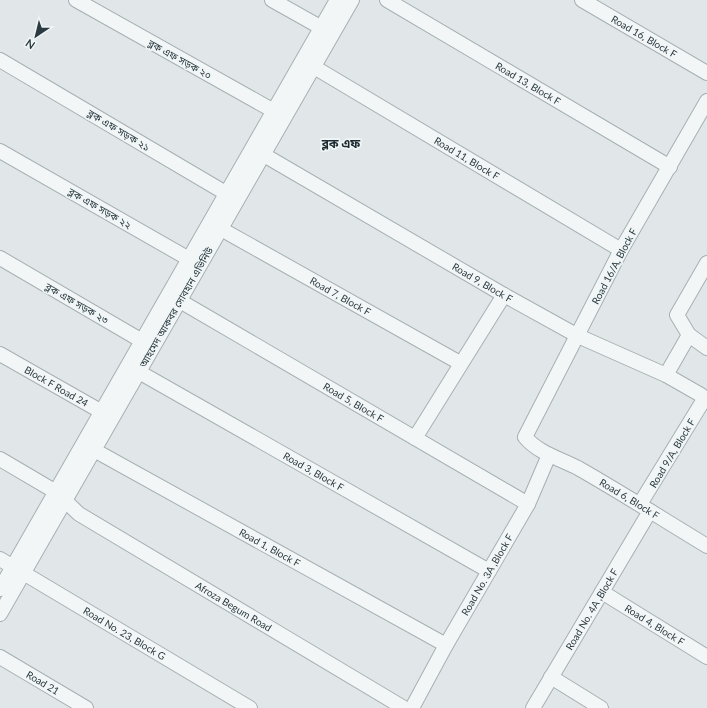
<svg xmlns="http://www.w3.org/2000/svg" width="707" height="708" viewBox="0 0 707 708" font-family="Lato,'Noto Sans Bengali',sans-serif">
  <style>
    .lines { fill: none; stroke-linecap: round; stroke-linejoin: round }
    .minor-casing { stroke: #a6b0b3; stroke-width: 16 }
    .minor { stroke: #f3f6f7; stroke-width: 14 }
    .labels { text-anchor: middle; stroke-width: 3.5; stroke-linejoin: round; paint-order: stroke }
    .street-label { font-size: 10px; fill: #2a3a40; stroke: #f0f5f6 }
    .quarter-label { font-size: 12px; font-weight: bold; fill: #1c2a31; stroke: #f0f5f6 }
  </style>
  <rect width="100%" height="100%" fill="#e1e7e9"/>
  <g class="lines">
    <defs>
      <g id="minor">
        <polyline points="76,0 281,115"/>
        <polyline points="272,0 329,32"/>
        <path id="s1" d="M387,0l283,167"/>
        <path id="s2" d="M582,0l125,73"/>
        <polyline points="0,60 234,198"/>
        <path id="s3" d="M314,67l307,183"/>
        <path id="s4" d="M707,101l-86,149 -96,187c13,16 36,22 53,31 44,25 86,52 129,78"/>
        <polyline points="0,151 196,263"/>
        <path id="s5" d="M264,155l240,140 74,41 88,39 35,20 2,6 -63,103"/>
        <path id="s6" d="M221,229l239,134"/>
        <polyline points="0,258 149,345"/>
        <polyline points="707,263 677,315 689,335 707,348"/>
        <path id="s7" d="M180,301l348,203"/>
        <path id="s8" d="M0,354l109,62"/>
        <path id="s9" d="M139,372l350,199"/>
        <polyline points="666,375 689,335"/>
        <polyline points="415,438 504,295"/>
        <path id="s10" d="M94,450l352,195"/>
        <path id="s11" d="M0,459l56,33 23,22 325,194"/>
        <path id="s12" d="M0,559l250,149"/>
        <polyline points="0,589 337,0"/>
        <path id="s13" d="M602,592l105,65"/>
        <polyline points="0,614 352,0"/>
        <path id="s14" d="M0,657l86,51"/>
        <polyline points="551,677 601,708"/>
        <path id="s15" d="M412,708l34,-63 82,-141 21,-49"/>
        <path id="s16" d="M533,708l117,-197"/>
      </g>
    </defs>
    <!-- minor casing -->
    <use href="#minor" class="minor-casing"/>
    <!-- minor -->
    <use href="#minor" class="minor"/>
  </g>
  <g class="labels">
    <!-- street labels -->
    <g class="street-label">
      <text dy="4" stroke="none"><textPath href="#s2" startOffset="72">Road 16, Block F</textPath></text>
      <text transform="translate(180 59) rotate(29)" y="4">ব্লক এফ সড়ক ২০</text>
      <text dy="4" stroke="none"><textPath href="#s1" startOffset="164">Road 13, Block F</textPath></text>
      <text transform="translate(119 130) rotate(31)" y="4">ব্লক এফ সড়ক ২১</text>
      <text dy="4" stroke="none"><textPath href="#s3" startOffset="178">Road 11, Block F</textPath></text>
      <text transform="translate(100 208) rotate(30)" y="4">ব্লক এফ সড়ক ২২</text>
      <text transform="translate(614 266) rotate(-62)" y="4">Road 16/A, Block F</text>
      <text dy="4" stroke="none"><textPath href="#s5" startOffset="253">Road 9, Block F</textPath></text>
      <text dy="4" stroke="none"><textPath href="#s6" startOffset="137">Road 7, Block F</textPath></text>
      <text transform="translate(77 303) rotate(30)" y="4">ব্লক এফ সড়ক ২৩</text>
      <text transform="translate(176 307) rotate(-60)" y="4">আহমেদ আকবর সোবহান এভিনিউ</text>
      <text dy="4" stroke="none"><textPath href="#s8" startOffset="65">Block F Road 24</textPath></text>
      <text dy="4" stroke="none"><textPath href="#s7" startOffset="201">Road 5, Block F</textPath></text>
      <text transform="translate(672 453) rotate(-59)" y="4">Road 9/A, Block F</text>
      <text dy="4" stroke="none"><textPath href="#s9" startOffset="201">Road 3, Block F</textPath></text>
      <text dy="4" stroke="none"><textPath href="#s4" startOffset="504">Road 6, Block F</textPath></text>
      <text dy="4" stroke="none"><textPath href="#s10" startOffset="201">Road 1, Block F</textPath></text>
      <text dy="4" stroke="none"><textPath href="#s15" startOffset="153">Road No. 3A ,Block F</textPath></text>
      <text dy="4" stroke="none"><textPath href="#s11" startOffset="277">Afroza Begum Road</textPath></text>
      <text dy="4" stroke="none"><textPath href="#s16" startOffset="115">Road No. 4A ,Block F</textPath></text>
      <text dy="4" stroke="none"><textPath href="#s13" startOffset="62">Road 4, Block F</textPath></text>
      <text dy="4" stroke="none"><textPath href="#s12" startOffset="145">Road No. 23, Block G</textPath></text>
      <text dy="4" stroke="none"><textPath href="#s14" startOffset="50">Road 21</textPath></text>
    </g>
    <!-- quarter labels -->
    <g class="quarter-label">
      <text x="341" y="148">ব্লক এফ</text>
    </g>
  </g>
  <!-- north arrow -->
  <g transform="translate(36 36) rotate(215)" stroke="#f0f5f6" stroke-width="3" paint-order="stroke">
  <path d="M0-3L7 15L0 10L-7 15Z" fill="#2a3a40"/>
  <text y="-6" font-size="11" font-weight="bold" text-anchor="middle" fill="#2a3a40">N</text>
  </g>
</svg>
